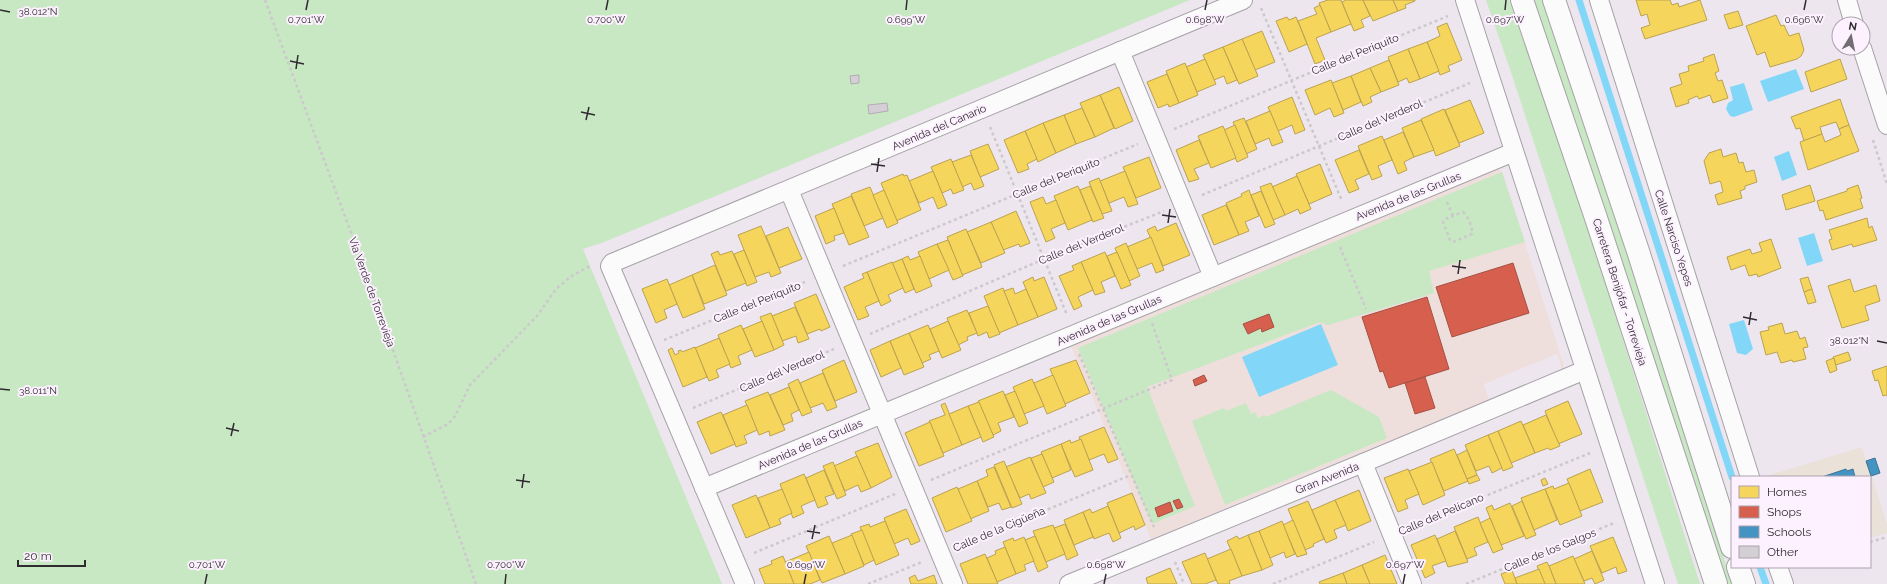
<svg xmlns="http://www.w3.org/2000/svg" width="1887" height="584" viewBox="0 0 1887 584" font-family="Raleway,sans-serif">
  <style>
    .commercial { fill: #efdfdc }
    .education { fill: #eae1d9 }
    .green { fill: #c8e7c3 }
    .water { fill: #82d7f8 }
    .homes { fill: #f6d55c; stroke: #bba24f }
    .shops { fill: #d6604d; stroke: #a45045 }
    .schools { fill: #4393c3; stroke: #3d7497 }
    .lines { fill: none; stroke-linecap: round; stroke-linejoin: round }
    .stream { stroke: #82d7f8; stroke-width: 7 }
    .building { fill: #d4cfd4; stroke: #b3adb3 }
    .street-casing { stroke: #a6a1a7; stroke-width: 20 }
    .secondary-casing { stroke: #a6a1a7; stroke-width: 24 }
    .path { stroke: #ccc9cc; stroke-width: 2.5; stroke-dasharray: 3 3; stroke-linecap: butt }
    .street { stroke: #fcfbfc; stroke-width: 18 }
    .secondary { stroke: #fcfbfc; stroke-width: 22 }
    .ticks { fill: none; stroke: #302b31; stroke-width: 1.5 }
    .labels { text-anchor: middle; stroke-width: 4; stroke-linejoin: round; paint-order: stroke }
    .street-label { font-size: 11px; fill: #302b31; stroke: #fdf1ff }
    .ticks-label { font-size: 10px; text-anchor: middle; fill: #302b31; stroke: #fdf1ff; stroke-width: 4; stroke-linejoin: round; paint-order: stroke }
  </style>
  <rect width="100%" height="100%" fill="#ede6ee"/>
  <!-- commercial -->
  <polygon class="commercial" points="1499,169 1502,171 1565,369 1562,370 1557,354 1484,384 1489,400 1151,539 1071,346"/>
  <!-- education -->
  <polygon class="education" points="1862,447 1887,524 1887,533 1870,538 1870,477 1766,476"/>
  <!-- green -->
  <g class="green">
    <polygon points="0,0 1190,0 604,242 583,249 722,584 0,584"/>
    <path d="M1486,0h23c70,193 129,389 191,584h-22l-167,-512z"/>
    <path d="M1533,0h10c67,194 128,389 189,584h-7l-146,-453z"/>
    <polygon points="1502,172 1525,242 1429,271 1434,293 1328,325 1320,322 1147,387 1195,506 1152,524 1078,348"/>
    <polygon points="1331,390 1379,417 1387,438 1225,505 1192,421 1224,408 1226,411 1246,403 1251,414 1255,412 1258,418 1264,415 1266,417"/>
  </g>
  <!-- water -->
  <g class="water">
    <polygon points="1796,69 1804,89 1768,102 1760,81"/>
    <polygon points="1744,83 1753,110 1734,117 1730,116 1726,109 1728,103 1733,100 1730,87"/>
    <polygon points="1789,151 1797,175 1782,181 1774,157"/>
    <polygon points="1814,233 1823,261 1807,266 1798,238"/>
    <polygon points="1744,320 1753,349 1746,355 1737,353 1729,324"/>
    <polygon points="1321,324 1338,365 1259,397 1242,357"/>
  </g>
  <!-- homes -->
  <g class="homes">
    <polygon points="1328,0 1341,0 1351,24 1331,32 1319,3"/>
    <polygon points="1346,0 1363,0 1370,16 1361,20 1364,27 1354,31 1342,2"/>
    <polygon points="1363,0 1393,0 1398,11 1373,21"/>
    <polygon points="1393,0 1415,0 1415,1 1405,5 1406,8 1398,11"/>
    <polygon points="1636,0 1670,0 1672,5 1678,3 1679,7 1700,0 1707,20 1645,39 1641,28 1650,25 1647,14 1641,16"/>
    <polygon points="1320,5 1331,32 1316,38 1325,60 1315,64 1298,21 1317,14 1314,8"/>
    <polygon points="1738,11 1743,25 1729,29 1724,15"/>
    <polygon points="1776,15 1781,26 1784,25 1789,36 1799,33 1804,50 1801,56 1797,59 1770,67 1765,52 1757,55 1746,26"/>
    <polygon points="1287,17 1289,20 1296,17 1307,44 1289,52 1276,21"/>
    <polygon points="1447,23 1462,60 1448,66 1450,71 1440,75 1427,42 1440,36 1437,27"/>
    <polygon points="1262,31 1275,62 1255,70 1242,39"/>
    <polygon points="1242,39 1258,76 1239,84 1223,47"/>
    <polygon points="1427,42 1439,71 1420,79 1408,49"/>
    <polygon points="1223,47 1237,80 1227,84 1224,76 1214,80 1203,55"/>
    <polygon points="1408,49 1420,79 1409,83 1407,78 1398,82 1388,57"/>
    <polygon points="1714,54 1719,71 1715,73 1718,81 1722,80 1728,98 1713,103 1710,95 1699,99 1697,96 1688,100 1689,103 1676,107 1670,88 1682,84 1679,74 1689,71 1688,66 1704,61 1703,58"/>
    <polygon points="1205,59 1216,84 1197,92 1186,67"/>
    <polygon points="1840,59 1847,79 1811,92 1805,72"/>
    <polygon points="1389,60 1399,85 1381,92 1370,68"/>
    <polygon points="1185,63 1198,95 1179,103 1166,71"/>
    <polygon points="1370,68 1381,92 1370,97 1372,102 1363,106 1351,76"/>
    <polygon points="1167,74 1179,103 1169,107 1168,104 1158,108 1147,82"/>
    <polygon points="1351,76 1361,102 1343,110 1332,83"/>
    <polygon points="1331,80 1344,113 1334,117 1330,108 1315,115 1305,90"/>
    <polygon points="1119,87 1133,121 1115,129 1100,95"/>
    <polygon points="1100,95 1114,128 1095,137 1080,103"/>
    <polygon points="1292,97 1305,130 1295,134 1292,125 1278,131 1268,107"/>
    <polygon points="1840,99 1849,125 1839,129 1836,122 1820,127 1822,134 1804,141 1800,128 1796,129 1791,117"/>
    <polygon points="1470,100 1484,133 1459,143 1445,110"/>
    <polygon points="1082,108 1095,137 1076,144 1064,115"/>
    <polygon points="1444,109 1460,146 1436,156 1421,119"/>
    <polygon points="1270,111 1283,142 1272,146 1269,138 1255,144 1246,121"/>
    <polygon points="1064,115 1076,144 1056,153 1043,123"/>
    <polygon points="1244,118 1257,149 1246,154 1233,122"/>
    <polygon points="1421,120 1434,150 1414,157 1402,128"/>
    <polygon points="1043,123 1056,153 1038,162 1025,131"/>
    <polygon points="1235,125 1248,157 1237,162 1224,130"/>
    <polygon points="1849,125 1859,151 1808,170 1800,142 1822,134 1825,142 1841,135 1839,129"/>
    <polygon points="1223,126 1236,158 1211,168 1198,136"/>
    <polygon points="1025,131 1037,159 1027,164 1029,169 1018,173 1004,140"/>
    <polygon points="1403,132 1414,157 1404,162 1407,170 1398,174 1384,140"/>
    <polygon points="1382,136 1392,160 1378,166 1382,176 1372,180 1358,146"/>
    <polygon points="1199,140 1209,163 1194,169 1199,179 1189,182 1176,150"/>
    <polygon points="988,144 999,169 980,177 970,151"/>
    <polygon points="1721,149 1723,157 1736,153 1739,163 1743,162 1746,172 1754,170 1757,182 1745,186 1745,189 1740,191 1742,198 1718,205 1715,195 1723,192 1721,183 1720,181 1710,184 1704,161 1709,153"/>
    <polygon points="1359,150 1369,174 1355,180 1359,189 1349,193 1335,160"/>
    <polygon points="971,155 984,186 974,190 971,183 962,187 952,162"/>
    <polygon points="1149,157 1161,188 1136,198 1123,167"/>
    <polygon points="951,159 964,190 953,194 951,189 942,193 931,167"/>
    <polygon points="1320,164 1332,194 1309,204 1296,174"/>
    <polygon points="933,171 947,205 938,209 933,197 919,203 909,181"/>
    <polygon points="1125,171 1138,204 1128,207 1124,197 1109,203 1100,181"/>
    <polygon points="903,174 904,176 907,175 921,210 896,221 881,183"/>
    <polygon points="1297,176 1311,209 1300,214 1298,209 1285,215 1272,187"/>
    <polygon points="1099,178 1112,211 1102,214 1089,182"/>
    <polygon points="1271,183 1285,215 1273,220 1260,187"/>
    <polygon points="1810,185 1815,201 1786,210 1782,195"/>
    <polygon points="1858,185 1862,198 1860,199 1863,208 1826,220 1823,210 1820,211 1817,201 1847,191 1847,189"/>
    <polygon points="1078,186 1092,220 1068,230 1054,196"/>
    <polygon points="1090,186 1104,218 1093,222 1080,190"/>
    <polygon points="870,187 883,218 864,226 851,194"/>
    <polygon points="884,190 898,223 887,228 873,195"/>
    <polygon points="1249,190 1259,216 1245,222 1249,231 1239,235 1226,203 1242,196 1241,194"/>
    <polygon points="1261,191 1275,224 1265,228 1251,195"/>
    <polygon points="851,196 869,237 849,245 832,204"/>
    <polygon points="1043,197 1046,204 1056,200 1065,223 1051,229 1055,238 1046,242 1030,202"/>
    <polygon points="1226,205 1239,235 1214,245 1202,215"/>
    <polygon points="834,208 844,233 834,236 835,240 826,244 815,216"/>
    <polygon points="1016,211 1030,243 1020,247 1019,244 1003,250 991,222"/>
    <polygon points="1867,218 1869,228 1872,226 1877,240 1853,247 1852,244 1832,250 1829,240 1832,239 1829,230"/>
    <polygon points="991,222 1005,253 981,263 967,232"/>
    <polygon points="1176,223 1190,255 1163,266 1147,230 1155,226 1157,231"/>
    <polygon points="761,226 781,273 771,277 769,272 755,277 738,235"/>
    <polygon points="788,227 802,259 779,268 766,236"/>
    <polygon points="966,229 982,267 962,275 947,237"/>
    <polygon points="1151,237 1164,270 1156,273 1152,263 1137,269 1127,247"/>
    <polygon points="1771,239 1781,268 1758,277 1757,274 1749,276 1745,265 1731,270 1727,257 1750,249 1752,254 1762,251 1759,243"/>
    <polygon points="948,240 963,276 953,280 937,244"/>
    <polygon points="1126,243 1140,276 1129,281 1115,248"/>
    <polygon points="937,244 949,270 929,279 918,252"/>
    <polygon points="744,250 757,282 747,286 734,254"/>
    <polygon points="718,251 720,255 732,251 746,283 726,291 711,254"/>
    <polygon points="1105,252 1115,276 1101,282 1105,292 1095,295 1081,262"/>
    <polygon points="1117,252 1131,285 1121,289 1107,256"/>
    <polygon points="908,256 910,260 920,256 932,286 916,293 902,259"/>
    <polygon points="902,259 914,289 905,293 892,263"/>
    <polygon points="892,262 903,288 888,295 891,301 881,306 867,272"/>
    <polygon points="1081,262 1093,290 1078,297 1082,306 1074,310 1059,276 1074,270 1072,266"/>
    <polygon points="715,265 727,295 704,304 692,275"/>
    <polygon points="867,272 879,301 865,307 869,316 858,320 844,287 864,278 862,274"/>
    <polygon points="692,275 705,309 683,318 669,285"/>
    <polygon points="1033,277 1034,281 1044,277 1057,309 1038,317 1023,282"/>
    <polygon points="1808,277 1812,289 1804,292 1800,279"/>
    <polygon points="667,279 677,304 664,310 667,318 656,323 642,289"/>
    <polygon points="1850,279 1854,292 1876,285 1880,301 1865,306 1869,320 1842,328 1828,286"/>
    <polygon points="1003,288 1018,325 999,333 984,296"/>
    <polygon points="1013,288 1015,294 1026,289 1038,317 1018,325 1004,291"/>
    <polygon points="1812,289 1816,302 1808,304 1804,292"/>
    <polygon points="816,294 830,327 821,331 820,329 807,334 794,303"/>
    <polygon points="988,306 1000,334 989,338 987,332 978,336 969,313"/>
    <polygon points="795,307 809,339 798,343 796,336 782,341 772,316"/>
    <polygon points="967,310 977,333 967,337 968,340 958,345 947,318"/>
    <polygon points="771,313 784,345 774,350 760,317"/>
    <polygon points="762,321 774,350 755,357 743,329"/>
    <polygon points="948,321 961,350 942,358 930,329"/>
    <polygon points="1782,323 1785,334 1797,331 1800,339 1805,337 1808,347 1803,348 1806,359 1793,362 1792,360 1781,363 1777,352 1766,355 1760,332 1769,330 1768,327"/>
    <polygon points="741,325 752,350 738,356 741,364 731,368 718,335"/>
    <polygon points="928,325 939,351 929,355 931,359 922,363 909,333"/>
    <polygon points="909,333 924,367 904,375 890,341"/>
    <polygon points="719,338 730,364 716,370 719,377 709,381 695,348"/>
    <polygon points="890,341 901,368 881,377 870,350"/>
    <polygon points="695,347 707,377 683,387 668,350 672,348 675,355 679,353 678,351 681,350 682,352"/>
    <polygon points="1848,352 1851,360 1836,365 1833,357"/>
    <polygon points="1834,358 1837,370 1830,373 1826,361"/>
    <polygon points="844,360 857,392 835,401 822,370"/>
    <polygon points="1076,360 1090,393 1065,404 1050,369"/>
    <polygon points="1887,366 1887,395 1883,396 1878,380 1875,381 1872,371"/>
    <polygon points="823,373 837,407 827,411 823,403 810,408 800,383"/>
    <polygon points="1053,375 1066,406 1047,414 1034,383"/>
    <polygon points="798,379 812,412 802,416 788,384"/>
    <polygon points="1032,379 1044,406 1024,414 1013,387"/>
    <polygon points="789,387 799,410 791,414 793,421 783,425 770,395"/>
    <polygon points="1003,391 1014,417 998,423 1001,431 993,435 978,401"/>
    <polygon points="1015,391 1028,423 1019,427 1005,395"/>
    <polygon points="768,392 785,430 770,436 769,431 759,435 745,401"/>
    <polygon points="1568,401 1582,434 1558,444 1545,411"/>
    <polygon points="979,402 994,437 983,442 968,406"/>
    <polygon points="945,403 962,445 943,453 929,421 945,415 941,405"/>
    <polygon points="747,405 757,430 744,436 747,443 736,447 723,415"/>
    <polygon points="968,406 981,437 962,445 949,414"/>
    <polygon points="721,412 735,444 711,454 697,422"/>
    <polygon points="1546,415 1560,446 1550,450 1548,448 1535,453 1523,425"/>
    <polygon points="1521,421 1535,453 1511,463 1498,431"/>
    <polygon points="930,422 944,456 919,466 905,433"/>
    <polygon points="1104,427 1118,459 1108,463 1104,454 1089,460 1079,437"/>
    <polygon points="1498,431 1513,467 1503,471 1488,435"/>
    <polygon points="1488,435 1502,468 1492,473 1489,466 1476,471 1465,445"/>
    <polygon points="1081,439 1093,470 1075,477 1061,444 1070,440 1071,443"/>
    <polygon points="878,443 892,477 871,488 855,452"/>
    <polygon points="1061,444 1071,470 1052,478 1041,452"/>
    <polygon points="1454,449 1468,481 1444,491 1430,459"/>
    <polygon points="1467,450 1477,475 1467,479 1457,455"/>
    <polygon points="1042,454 1054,482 1043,487 1031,458"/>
    <polygon points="857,456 871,488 861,492 858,485 845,491 834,466"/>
    <polygon points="1030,457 1046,493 1031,499 1029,494 1020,498 1006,467"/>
    <polygon points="1004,461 1022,504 1012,508 994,465"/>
    <polygon points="833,462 846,495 837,499 823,466"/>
    <polygon points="1432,462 1445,495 1423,505 1409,471"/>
    <polygon points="994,467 1011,507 1002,510 999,503 988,507 977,481 988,476 986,470"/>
    <polygon points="1408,469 1419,494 1405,500 1408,508 1398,512 1384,478"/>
    <polygon points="1590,469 1603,502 1580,511 1567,479"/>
    <polygon points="824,470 834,494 825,497 828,504 818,508 806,478"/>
    <polygon points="804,474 815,500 801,506 804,513 793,518 780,484"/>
    <polygon points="1477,475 1480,480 1469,484 1467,479"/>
    <polygon points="1545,478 1548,484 1543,486 1541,480"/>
    <polygon points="977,481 989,511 970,519 958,489"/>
    <polygon points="1569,483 1582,516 1560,525 1545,489 1553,486 1554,489"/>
    <polygon points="957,487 972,521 946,532 932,498"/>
    <polygon points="782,489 792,513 779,519 781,524 770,528 758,498"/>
    <polygon points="1545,489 1557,520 1534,530 1521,498"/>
    <polygon points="1359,490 1371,521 1348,531 1335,500"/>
    <polygon points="1132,493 1145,525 1135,530 1134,526 1119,533 1107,503"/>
    <polygon points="756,495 770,528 746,538 732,505"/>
    <polygon points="1335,500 1346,525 1334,530 1337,538 1326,543 1312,510"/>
    <polygon points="1308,501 1324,539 1313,544 1314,546 1305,550 1288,509"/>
    <polygon points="1522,501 1536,535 1526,539 1512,506"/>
    <polygon points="1510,503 1524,536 1501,545 1486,508 1492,505 1494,510"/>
    <polygon points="1108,506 1121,538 1113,542 1109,533 1094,539 1083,512 1090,509 1092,513"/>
    <polygon points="906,509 920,541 911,545 908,538 894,544 884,518"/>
    <polygon points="1083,512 1093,537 1074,545 1064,520"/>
    <polygon points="1478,517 1488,542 1474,548 1477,555 1467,559 1454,527"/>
    <polygon points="1490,518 1503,549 1493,553 1480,523"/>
    <polygon points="1293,520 1307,554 1297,557 1283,525"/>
    <polygon points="885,521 899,555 876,565 860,527 869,524 870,527"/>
    <polygon points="1282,521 1295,554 1286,558 1284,552 1270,558 1259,531"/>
    <polygon points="1065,524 1078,555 1067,560 1054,528"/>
    <polygon points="1053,525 1065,554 1046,562 1033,531"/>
    <polygon points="862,530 874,560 864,565 851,534"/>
    <polygon points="1259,531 1273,565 1262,570 1248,535"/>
    <polygon points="1455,531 1468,562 1448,567 1437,539"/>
    <polygon points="852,535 864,566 845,574 832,543"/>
    <polygon points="1248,535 1262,570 1242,576 1227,541 1237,536 1239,539"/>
    <polygon points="1435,535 1446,561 1432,566 1435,573 1425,578 1411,545"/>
    <polygon points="829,536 845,574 822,583 806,546"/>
    <polygon points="1035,536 1048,567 1038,572 1025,540"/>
    <polygon points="1024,537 1034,561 1024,565 1026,570 1016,574 1003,542 1013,538 1014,541"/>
    <polygon points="1613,537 1627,571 1618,574 1616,567 1602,573 1590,546"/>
    <polygon points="1005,547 1016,574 997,582 987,558 996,554 995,551"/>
    <polygon points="1231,549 1242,576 1229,581 1230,584 1218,584 1207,559"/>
    <polygon points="1592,551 1604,580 1595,584 1592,578 1584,581 1574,559"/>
    <polygon points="809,552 820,580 810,584 794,584 785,562"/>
    <polygon points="1205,553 1216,580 1205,584 1192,584 1182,562"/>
    <polygon points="985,554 998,584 968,584 960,564"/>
    <polygon points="1385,555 1397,584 1370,584 1362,565"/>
    <polygon points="783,556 794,584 765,584 759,569 772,564 771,561"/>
    <polygon points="1573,556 1585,584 1556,584 1549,566"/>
    <polygon points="1547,562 1549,566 1556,584 1545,584 1537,566"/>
    <polygon points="1362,565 1370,584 1347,584 1343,573"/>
    <polygon points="1170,568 1177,584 1148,584 1146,578"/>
    <polygon points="1539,569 1545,584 1517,584 1515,578"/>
    <polygon points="1512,570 1517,584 1505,584 1501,574"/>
    <polygon points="1343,573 1347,584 1320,584 1319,582"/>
    <polygon points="915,575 918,581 934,575 937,584 911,584 909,578"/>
  </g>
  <!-- shops -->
  <g class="shops">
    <polygon points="1513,263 1529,313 1452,337 1436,287"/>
    <polygon points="1427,297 1449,369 1389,388 1383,371 1380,372 1362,317"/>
    <polygon points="1269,314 1274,327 1262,332 1261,328 1248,334 1243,324"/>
    <polygon points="1204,375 1207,381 1195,386 1193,380"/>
    <polygon points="1425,377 1435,408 1415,414 1405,383"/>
    <polygon points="1179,499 1183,507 1177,509 1173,501"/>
    <polygon points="1170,502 1173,511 1158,517 1155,508"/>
  </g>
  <!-- schools -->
  <g class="schools">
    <polygon points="1875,458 1880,473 1871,476 1866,461"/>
    <polygon points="1846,469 1847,471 1853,469 1855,477 1822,477"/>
  </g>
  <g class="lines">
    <!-- stream -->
    <g class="stream">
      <polyline points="1579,0 1732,477"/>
      <polyline points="1760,567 1766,584"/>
    </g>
  </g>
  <!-- building -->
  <g class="building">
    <polygon points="859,75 859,83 851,84 850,76"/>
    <polygon points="887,103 888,111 869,114 868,105"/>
  </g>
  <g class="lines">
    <defs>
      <g id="street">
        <polyline points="1465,0 1655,584"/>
        <polyline points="1599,0 1750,477"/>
        <polyline points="1847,0 1854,24"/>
        <polyline points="1862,48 1887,125"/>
        <polyline points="1120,51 1213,277"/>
        <polyline points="789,190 953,584"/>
        <polyline points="1363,463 1412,584"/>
        <polyline points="704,488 1514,152"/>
        <polyline points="1778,567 1784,584"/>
        <polyline points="745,584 610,266 612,263 1243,0"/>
        <polyline points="1069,584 1363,463 1585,370"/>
      </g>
      <g id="secondary">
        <polyline points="1522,0 1595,215 1716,584"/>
        <polyline points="1554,0 1638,251 1732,547"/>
        <polyline points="1738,567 1744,584"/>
      </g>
    </defs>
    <!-- street casing -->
    <use href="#street" class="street-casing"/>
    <!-- secondary casing -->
    <use href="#secondary" class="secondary-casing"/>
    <!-- path -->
    <g class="path">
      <polyline points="265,0 357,249 476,584"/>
      <polyline points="1261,8 1342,201"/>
      <polyline points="990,127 1067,315"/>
      <polyline points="1174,129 1448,16"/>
      <polyline points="1873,140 1887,184"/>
      <polyline points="1202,195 1470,83"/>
      <polyline points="1447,202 1453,216"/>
      <path d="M1463,212c5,4 10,16 9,22l-19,8 -3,-2 -7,-18 2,-3z"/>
      <polyline points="1340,247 1366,309"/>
      <polyline points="843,266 1138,144"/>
      <polyline points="870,334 1044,259 1164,211"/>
      <polyline points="664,340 805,282"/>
      <polyline points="1079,354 1154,527"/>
      <polyline points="693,408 834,349"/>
      <polyline points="423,437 448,424 455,416 470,385 537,316 556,289 570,277 590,266"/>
      <polyline points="931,480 1172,380 1152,323"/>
      <polyline points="1410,527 1590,453"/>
      <polyline points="1870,542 1887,537"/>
      <polyline points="959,546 1131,475"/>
      <polyline points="754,553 895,494"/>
      <polyline points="1175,562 1184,584"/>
      <polyline points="868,584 922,562"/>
      <polyline points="1273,584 1374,542"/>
      <polyline points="1466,584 1614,523"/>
    </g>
    <!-- street -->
    <use href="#street" class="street"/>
    <!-- secondary -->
    <use href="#secondary" class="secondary"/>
  </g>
  <!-- ticks -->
  <path class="ticks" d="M0,10l10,2M306,10l2,-10M606,10l2,-10M906,10l1,-10M1205,10l2,-10M1505,10l1,-10M1804,10l2,-10M290,61l14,3M296,69l2,-14M581,112l14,3M586,120l3,-13M871,164l14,2M877,172l2,-14M1162,215l14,2M1168,223l2,-14M1452,266l14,2M1458,274l2,-14M1743,317l14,3M1749,325l2,-13M1877,341l10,2M0,389l10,1M226,428l13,3M231,436l3,-13M516,480l14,2M522,488l2,-14M807,531l13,2M812,539l3,-14M205,584l2,-10M505,584l1,-10M804,584l2,-10M1104,584l2,-10M1403,584l2,-10"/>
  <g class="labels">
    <!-- street labels -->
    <g class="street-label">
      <text transform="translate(1355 54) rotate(-22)" y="4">Calle del Periquito</text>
      <text transform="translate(1380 120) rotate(-23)" y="4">Calle del Verderol</text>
      <text transform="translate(939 127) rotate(-23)" y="4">Avenida del Canario</text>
      <text transform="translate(1056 178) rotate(-22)" y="4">Calle del Periquito</text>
      <text transform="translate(1408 196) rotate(-22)" y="4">Avenida de las Grullas</text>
      <text transform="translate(1674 238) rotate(72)" y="4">Calle Narciso Yepes</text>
      <text transform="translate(1081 244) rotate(-22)" y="4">Calle del Verderol</text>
      <text transform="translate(372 292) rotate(70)" y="4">Vía Verde de Torrevieja</text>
      <text transform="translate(1620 292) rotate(72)" y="4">Carretera Benijófar - Torrevieja</text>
      <text transform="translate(757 302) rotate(-22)" y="4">Calle del Periquito</text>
      <text transform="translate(1109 320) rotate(-23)" y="4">Avenida de las Grullas</text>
      <text transform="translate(782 371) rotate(-23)" y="4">Calle del Verderol</text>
      <text transform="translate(810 444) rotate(-23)" y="4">Avenida de las Grullas</text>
      <text transform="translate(1327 478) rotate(-22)" y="4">Gran Avenida</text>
      <text transform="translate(1441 514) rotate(-23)" y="4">Calle del Pelícano</text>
      <text transform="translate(999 529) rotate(-23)" y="4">Calle de la Cigüeña</text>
      <text transform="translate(1550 550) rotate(-22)" y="4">Calle de los Galgos</text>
    </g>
  </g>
  <g class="ticks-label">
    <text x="38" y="15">38.012°N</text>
    <text x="1804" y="23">0.696°W</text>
    <text x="306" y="23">0.701°W</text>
    <text x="606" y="23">0.700°W</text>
    <text x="906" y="23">0.699°W</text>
    <text x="1205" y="23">0.698°W</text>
    <text x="1505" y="23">0.697°W</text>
    <text x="1849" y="344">38.012°N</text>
    <text x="38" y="394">38.011°N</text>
    <text x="207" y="568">0.701°W</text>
    <text x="506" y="568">0.700°W</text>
    <text x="806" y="568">0.699°W</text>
    <text x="1106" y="568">0.698°W</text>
    <text x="1405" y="568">0.697°W</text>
  </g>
  <!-- legend -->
  <rect x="1731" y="476" width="140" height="92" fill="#fdf1ff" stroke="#aba2ad"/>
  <rect x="1739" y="486" width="20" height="12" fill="#f6d55c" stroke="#aba2ad"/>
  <text x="1767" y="496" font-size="12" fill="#302b31">Homes</text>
  <rect x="1739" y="506" width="20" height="12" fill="#d6604d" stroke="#aba2ad"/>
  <text x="1767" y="516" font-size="12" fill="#302b31">Shops</text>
  <rect x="1739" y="526" width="20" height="12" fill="#4393c3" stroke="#aba2ad"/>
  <text x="1767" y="536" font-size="12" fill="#302b31">Schools</text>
  <rect x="1739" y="546" width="20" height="12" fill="#d4cfd4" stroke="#aba2ad"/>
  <text x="1767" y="556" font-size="12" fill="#302b31">Other</text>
  <!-- north arrow -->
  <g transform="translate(1851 36) rotate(10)"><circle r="19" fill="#fdf1ff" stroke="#aba2ad"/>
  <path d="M0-3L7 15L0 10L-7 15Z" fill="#726c73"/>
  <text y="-6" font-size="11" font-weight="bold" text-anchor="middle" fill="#302b31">N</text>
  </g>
  <!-- scale -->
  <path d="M18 560v6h67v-6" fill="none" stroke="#302b31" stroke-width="2"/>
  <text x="24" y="560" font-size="12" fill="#302b31" stroke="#fdf1ff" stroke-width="3" paint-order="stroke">20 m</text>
</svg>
